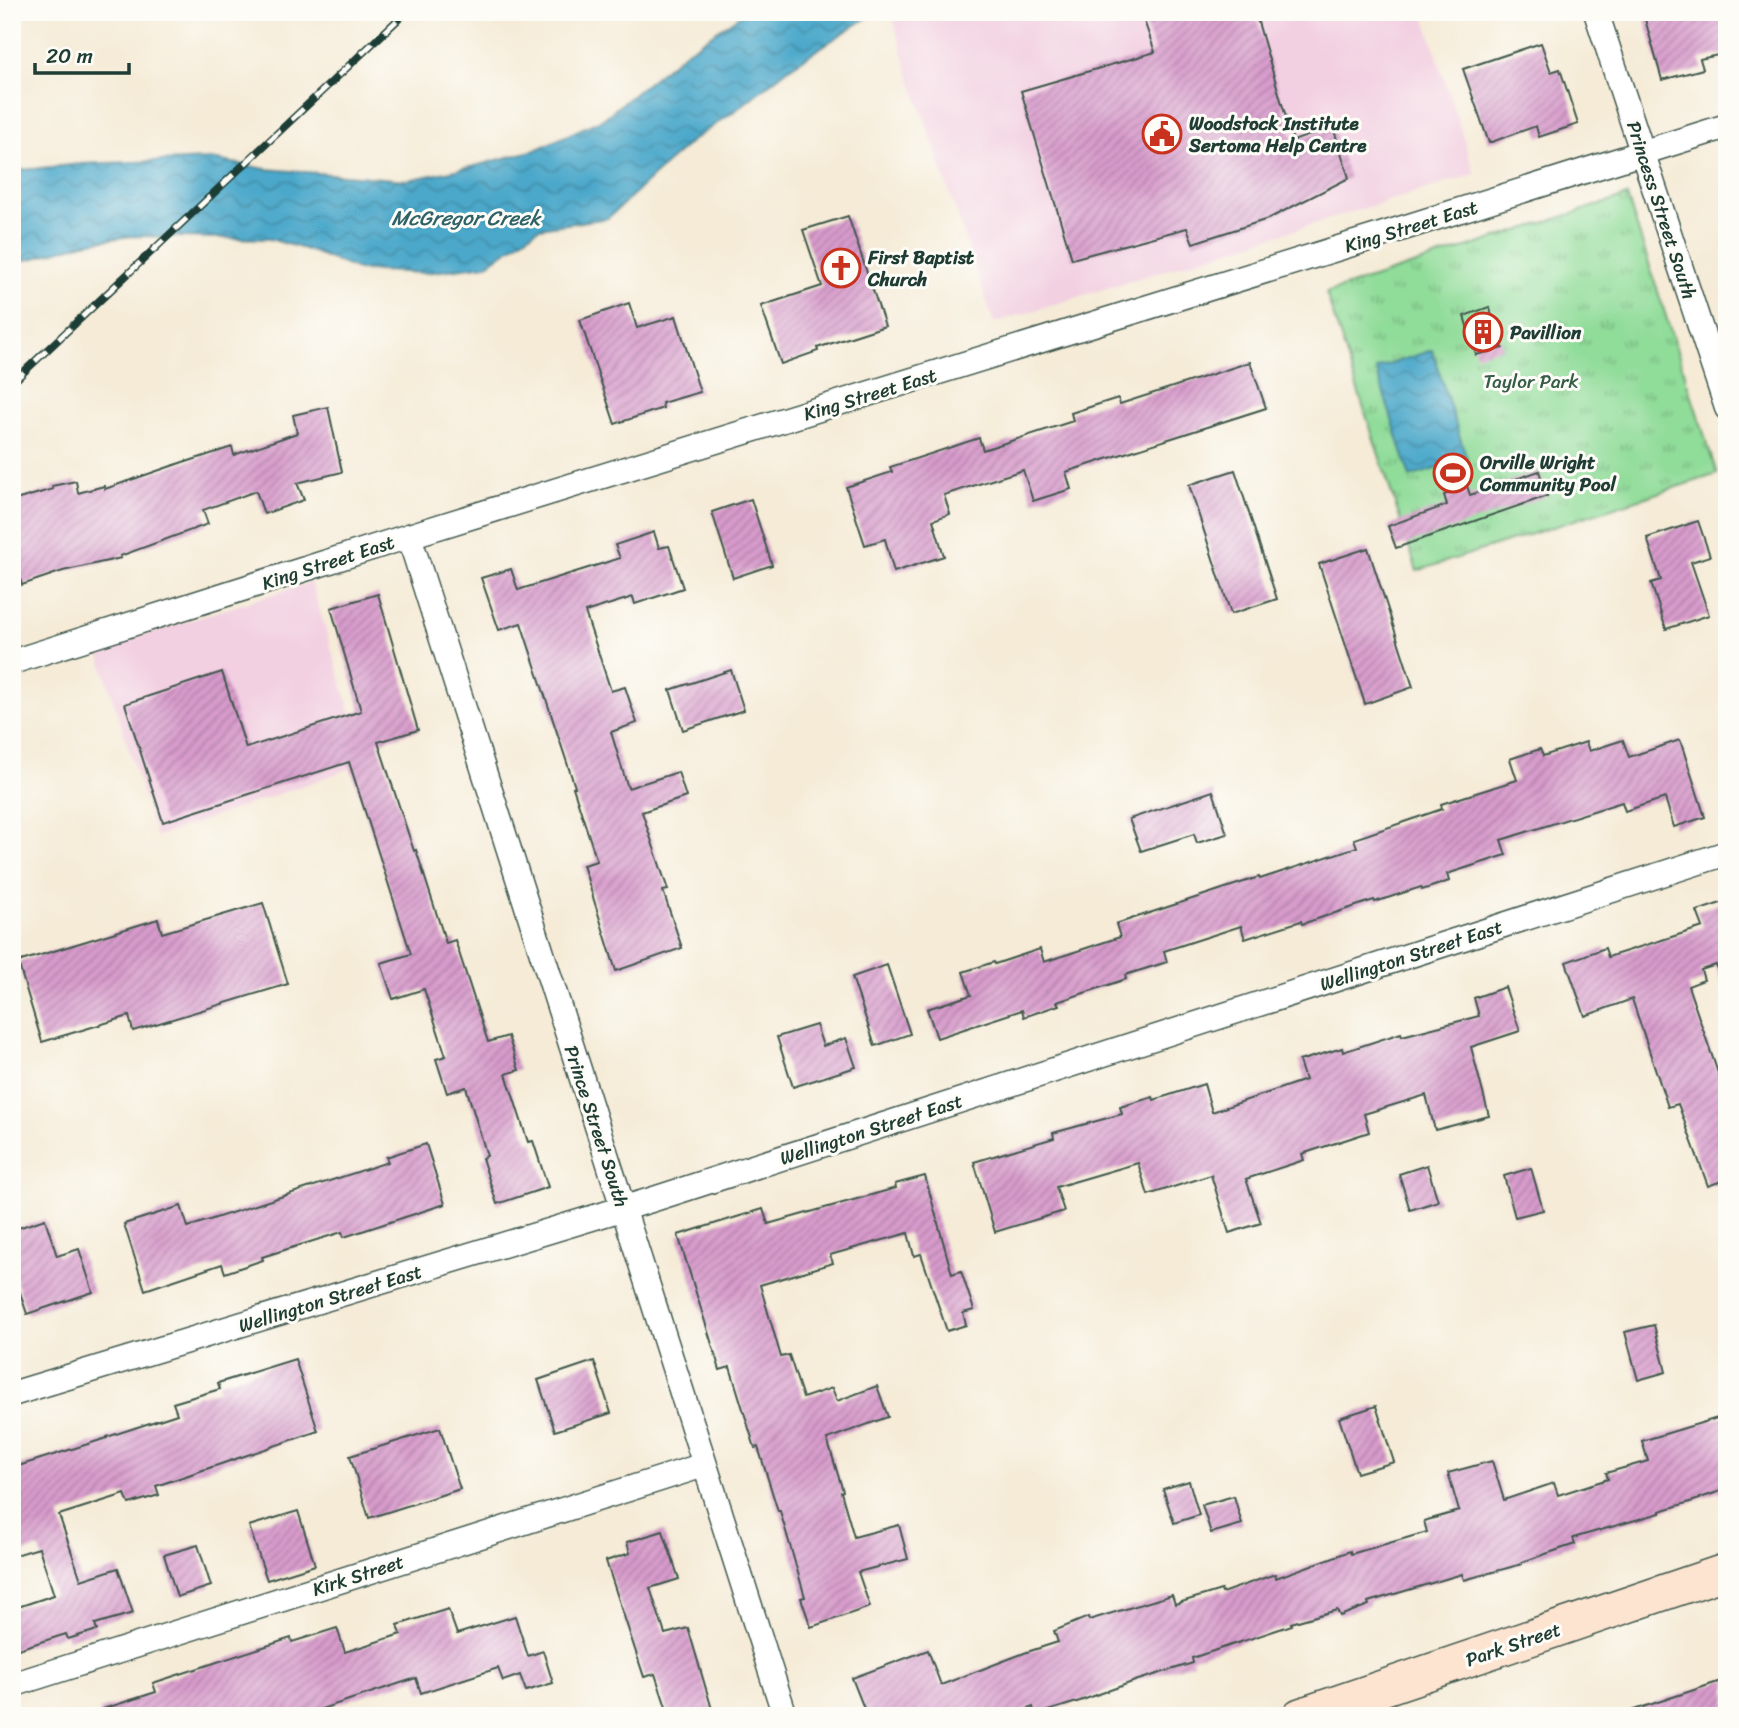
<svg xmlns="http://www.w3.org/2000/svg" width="1739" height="1728" viewBox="0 0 1739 1728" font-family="Sriracha,sans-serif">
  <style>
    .built { fill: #f2cfe1 }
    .park { fill: url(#park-tufts); stroke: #588c66; stroke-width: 2 }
    .water { fill: url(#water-waves); stroke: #36727f; stroke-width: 2 }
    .building { fill: url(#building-hatch) }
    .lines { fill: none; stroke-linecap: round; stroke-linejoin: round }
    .street-casing { stroke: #3f574c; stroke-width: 27 }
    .secondary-casing { stroke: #3f574c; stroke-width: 38 }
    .street { stroke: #fff; stroke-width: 24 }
    .secondary { stroke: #fde4d0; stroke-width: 35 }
    .rail-casing { stroke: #1f3d34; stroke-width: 8 }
    .rail { stroke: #fdfcf7; stroke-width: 5; stroke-dasharray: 16; stroke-linecap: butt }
    .labels { text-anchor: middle; stroke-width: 6; stroke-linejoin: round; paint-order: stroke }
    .poi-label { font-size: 19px; font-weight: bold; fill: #1f3d34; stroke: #fdfcf7; text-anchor: start }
    .street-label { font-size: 19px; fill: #1f3d34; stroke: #fdfcf7 }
    .park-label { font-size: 19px; fill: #365d48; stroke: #fdfcf7 }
    .water-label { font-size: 21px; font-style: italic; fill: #2f6268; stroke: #fdfcf7 }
  </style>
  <defs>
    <pattern id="park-tufts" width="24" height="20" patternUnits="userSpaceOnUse" patternTransform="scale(1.75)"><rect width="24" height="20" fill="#90dc99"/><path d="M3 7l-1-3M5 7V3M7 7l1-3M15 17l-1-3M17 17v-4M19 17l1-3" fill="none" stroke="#75b47e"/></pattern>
    <pattern id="water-waves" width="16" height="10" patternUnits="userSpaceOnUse" patternTransform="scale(1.75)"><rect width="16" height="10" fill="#4ca8ca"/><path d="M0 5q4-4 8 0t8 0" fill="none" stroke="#3f8aa5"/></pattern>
    <pattern id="building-hatch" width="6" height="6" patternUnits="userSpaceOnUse" patternTransform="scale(1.75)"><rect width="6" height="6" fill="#d89bcc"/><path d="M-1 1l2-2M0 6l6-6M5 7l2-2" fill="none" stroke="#af80a6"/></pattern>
  </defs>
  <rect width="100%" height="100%" fill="#fdfcf7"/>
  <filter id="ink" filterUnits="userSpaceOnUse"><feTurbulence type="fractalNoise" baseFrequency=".0143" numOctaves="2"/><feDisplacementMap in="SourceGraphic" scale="14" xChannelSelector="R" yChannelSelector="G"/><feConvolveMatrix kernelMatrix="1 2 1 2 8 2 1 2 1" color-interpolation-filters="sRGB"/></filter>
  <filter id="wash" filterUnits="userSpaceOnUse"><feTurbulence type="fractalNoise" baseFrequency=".00686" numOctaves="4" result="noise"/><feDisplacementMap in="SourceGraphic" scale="28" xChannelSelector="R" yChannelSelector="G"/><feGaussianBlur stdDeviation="1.57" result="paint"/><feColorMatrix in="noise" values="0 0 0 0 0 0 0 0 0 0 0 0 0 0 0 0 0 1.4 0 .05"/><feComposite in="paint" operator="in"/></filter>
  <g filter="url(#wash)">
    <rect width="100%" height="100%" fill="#f5ebd7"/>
    <!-- built -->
    <g class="built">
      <polygon points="891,12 1423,12 1475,174 994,323 908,71"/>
      <polygon points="311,582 366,763 156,837 98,650"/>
    </g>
    <!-- park -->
    <polygon class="park" points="1627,196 1717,474 1417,571 1326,293"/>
    <!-- water -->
    <g class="water">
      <polygon points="745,12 876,12 789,68 735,111 690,142 608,218 539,228 486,265 425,273 358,270 308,250 270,239 132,236 84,243 35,258 12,263 12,171 80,164 211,159 266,169 408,180 475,166 535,150 603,119 683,54"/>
      <polygon points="1432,350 1467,459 1410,477 1376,369"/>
    </g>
    <g id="blocks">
      <!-- building -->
      <g class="building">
        <polygon points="1141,12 1255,12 1293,141 1333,127 1349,178 1268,219 1193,243 1187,228 1072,259 1021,91 1155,52"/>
        <polygon points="1643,12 1727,12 1727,53 1700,59 1703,69 1662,80"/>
        <polygon points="1541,43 1551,72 1560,69 1578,124 1539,137 1536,126 1489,143 1463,69"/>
        <polygon points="848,216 885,326 817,348 818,351 781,364 761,306 822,286 803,230"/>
        <polygon points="629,303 637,328 676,316 700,392 662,403 663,408 615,424 580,320"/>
        <polygon points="1489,307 1503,348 1476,355 1464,316"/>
        <polygon points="1250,362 1266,408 1066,472 1071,489 1033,501 1023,470 944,495 950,514 933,520 944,556 894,572 885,539 865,545 846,487 892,472 890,467 979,438 983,450 1073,421 1071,413 1118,398 1120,404"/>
        <polygon points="328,407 342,472 297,483 304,500 264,514 256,491 203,510 208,524 120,556 121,558 63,571 22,585 12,554 12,501 53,489 52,486 76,481 78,493 104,486 105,489 186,461 186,462 232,447 234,455 297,433 293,415"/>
        <polygon points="1235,470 1277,599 1231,614 1189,485"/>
        <polygon points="1539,471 1547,496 1396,548 1388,526 1447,505 1444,495 1467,486 1470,495"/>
        <polygon points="751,499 772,565 733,578 712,512"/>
        <polygon points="1698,521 1710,556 1691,562 1709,615 1666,629 1651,583 1661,580 1647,538"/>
        <polygon points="654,532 659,548 669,546 683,588 635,604 633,597 585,612 611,691 625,687 637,723 611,732 628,788 678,772 686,797 642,812 668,890 663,891 682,948 616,971 583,865 597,861 573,787 575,787 521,623 499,630 481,578 511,569 518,590 620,558 615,545"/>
        <polygon points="1368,548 1413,687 1365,704 1319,564"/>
        <polygon points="378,594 418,730 378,742 414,851 416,850 446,943 455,940 488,1042 508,1036 519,1070 506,1074 528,1142 533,1141 548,1187 497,1204 482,1158 487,1156 466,1087 447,1093 436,1059 446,1056 424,989 393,999 381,963 411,954 349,762 163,822 125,704 222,672 246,748 361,711 331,608"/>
        <polygon points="731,670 744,710 683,730 670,690"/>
        <polygon points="1623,740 1629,757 1680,740 1705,817 1674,827 1665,798 1625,811 1622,802 1501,840 1506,855 1447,874 1449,881 1422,890 1421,887 1375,902 1374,900 1302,924 1301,921 1245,939 1241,926 1164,951 1167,962 1125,975 1126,979 1057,1002 1059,1005 1024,1017 1022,1010 937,1038 927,1009 971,995 963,972 994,962 995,964 1040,949 1044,962 1120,937 1116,924 1259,877 1260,879 1357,847 1354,839 1442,809 1441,804 1517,780 1510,759 1540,749 1543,756 1586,742 1589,751"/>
        <polygon points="1213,791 1227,834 1197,843 1194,834 1141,851 1129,819"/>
        <polygon points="1727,901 1727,984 1723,985 1716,965 1701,970 1704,980 1688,986 1727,1099 1727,1179 1708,1186 1678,1104 1668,1107 1632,999 1585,1016 1566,962 1605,948 1608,957 1703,927 1697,911"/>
        <polygon points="263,903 288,984 133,1031 129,1016 42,1042 18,962 158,919 162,933"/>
        <polygon points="887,965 910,1034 875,1046 852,977"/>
        <polygon points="1505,987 1520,1031 1471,1047 1489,1116 1435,1130 1426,1095 1364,1114 1369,1132 1302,1154 1304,1160 1246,1179 1261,1223 1229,1233 1211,1175 1148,1195 1138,1163 1056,1187 1064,1211 995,1232 974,1162 1054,1138 1053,1133 1122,1114 1120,1107 1153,1097 1154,1100 1204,1084 1212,1112 1305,1080 1299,1061 1342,1048 1343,1052 1401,1033 1402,1036 1479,1016 1474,998"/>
        <polygon points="816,1025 823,1046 846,1038 856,1067 793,1087 777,1037"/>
        <polygon points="426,1144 445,1204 344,1237 342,1232 262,1257 263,1260 225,1273 222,1264 145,1290 124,1224 181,1206 188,1227 388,1162 386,1157"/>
        <polygon points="1427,1165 1438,1201 1410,1210 1399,1174"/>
        <polygon points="1531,1168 1543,1210 1515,1217 1504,1176"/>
        <polygon points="925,1176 952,1274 961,1271 974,1310 963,1313 966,1325 947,1331 921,1254 914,1256 908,1233 830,1255 833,1263 760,1285 781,1357 789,1355 803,1398 832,1388 837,1401 877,1386 888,1417 827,1439 843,1491 841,1492 854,1537 899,1525 908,1559 858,1572 870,1607 811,1627 801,1598 805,1597 780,1511 778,1511 758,1447 755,1448 730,1367 720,1370 678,1235 763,1209 768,1224 896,1188 895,1184"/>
        <polygon points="45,1219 57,1256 79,1249 93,1292 27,1314 12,1268 12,1230"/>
        <polygon points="1654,1325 1666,1372 1638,1380 1625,1332"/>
        <polygon points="295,1359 318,1431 156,1486 159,1495 129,1504 125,1494 59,1515 81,1580 118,1568 133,1613 95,1624 97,1630 68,1639 66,1634 12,1651 12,1609 54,1595 39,1548 12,1556 12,1468 107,1438 107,1437 177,1414 173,1403 220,1389 218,1383"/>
        <polygon points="594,1361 611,1413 555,1431 538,1380"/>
        <polygon points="1376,1406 1394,1462 1357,1473 1339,1418"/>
        <polygon points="1727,1415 1727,1489 1700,1498 1700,1499 1660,1511 1660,1513 1573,1538 1575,1544 1522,1562 1522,1564 1464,1580 1462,1574 1368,1602 1369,1605 1340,1616 1337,1610 1291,1623 1292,1625 1192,1658 1193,1663 1135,1681 1080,1701 1035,1715 1033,1707 1009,1716 867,1716 852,1678 928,1650 941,1685 1027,1652 1058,1642 1054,1631 1088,1617 1089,1620 1172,1595 1175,1604 1221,1590 1222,1593 1275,1574 1276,1578 1350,1551 1351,1554 1427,1532 1424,1521 1459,1511 1448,1473 1492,1461 1504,1500 1554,1483 1558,1495 1608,1479 1606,1473 1648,1461 1642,1441"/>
        <polygon points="440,1428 460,1489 369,1518 350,1456"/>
        <polygon points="1189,1481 1199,1515 1174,1523 1163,1489"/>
        <polygon points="1234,1496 1242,1524 1211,1533 1202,1505"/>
        <polygon points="298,1511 315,1565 267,1580 249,1526"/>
        <polygon points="663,1531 679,1579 650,1588 665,1634 688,1628 714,1716 669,1716 655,1674 644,1677 606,1561 630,1553 627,1542"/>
        <polygon points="198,1545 211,1586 177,1597 164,1555"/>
        <polygon points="448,1609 457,1634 515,1616 528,1656 543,1651 553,1683 526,1691 520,1675 503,1681 498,1668 421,1693 416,1678 300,1716 101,1716 100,1710 156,1692 153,1683 291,1638 292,1642 337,1628 345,1652 401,1634 398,1625"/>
        <polygon points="1727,1679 1727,1716 1632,1716 1631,1711"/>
      </g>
    </g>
  </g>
  <g filter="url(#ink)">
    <use href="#blocks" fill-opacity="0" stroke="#3f574c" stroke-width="2"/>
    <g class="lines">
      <defs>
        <g id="street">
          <polyline points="1596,12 1727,408"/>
          <polyline points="409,536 785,1716"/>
          <polyline points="12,662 409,536 1381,235 1727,126"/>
          <polyline points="12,1394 651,1200 1727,853"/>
          <polyline points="12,1685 704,1465"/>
        </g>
        <polyline id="secondary" points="1300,1716 1727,1571"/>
      </defs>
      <!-- street casing -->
      <use href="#street" class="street-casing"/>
      <!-- secondary casing -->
      <use href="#secondary" class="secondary-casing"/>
      <!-- street -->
      <use href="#street" class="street"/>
      <!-- secondary -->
      <use href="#secondary" class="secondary"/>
      <defs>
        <polyline id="rail" points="12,383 406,12"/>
      </defs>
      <!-- rail casing -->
      <use href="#rail" class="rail-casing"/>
      <!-- rail -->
      <use href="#rail" class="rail"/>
    </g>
  </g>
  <!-- icons -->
  <defs>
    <symbol id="civic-ring" viewBox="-11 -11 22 22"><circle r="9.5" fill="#fdfcf7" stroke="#c8321e" stroke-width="1.5"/><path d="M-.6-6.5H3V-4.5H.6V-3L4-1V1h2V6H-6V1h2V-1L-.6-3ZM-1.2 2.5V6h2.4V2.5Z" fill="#c8321e"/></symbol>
    <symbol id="church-ring" viewBox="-11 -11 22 22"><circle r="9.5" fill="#fdfcf7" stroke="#c8321e" stroke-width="1.5"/><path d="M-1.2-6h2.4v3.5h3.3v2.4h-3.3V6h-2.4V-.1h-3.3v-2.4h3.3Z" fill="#c8321e"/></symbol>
    <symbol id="building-ring" viewBox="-11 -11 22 22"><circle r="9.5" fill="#fdfcf7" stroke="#c8321e" stroke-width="1.5"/><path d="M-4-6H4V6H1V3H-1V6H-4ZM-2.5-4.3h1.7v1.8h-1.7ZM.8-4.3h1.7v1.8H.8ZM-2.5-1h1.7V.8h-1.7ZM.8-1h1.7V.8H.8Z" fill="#c8321e"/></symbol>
    <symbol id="stadium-ring" viewBox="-11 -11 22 22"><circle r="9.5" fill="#fdfcf7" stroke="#c8321e" stroke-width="1.5"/><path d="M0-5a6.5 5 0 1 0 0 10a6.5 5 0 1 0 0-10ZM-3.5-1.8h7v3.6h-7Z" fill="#c8321e"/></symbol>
  </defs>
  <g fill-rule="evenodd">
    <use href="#civic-ring" x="1140" y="112" width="44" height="44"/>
    <use href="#church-ring" x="819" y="246" width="44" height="44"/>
    <use href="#building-ring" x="1461" y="310" width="44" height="44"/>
    <use href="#stadium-ring" x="1431" y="451" width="44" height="44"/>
  </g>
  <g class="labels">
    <!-- poi labels -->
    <g class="poi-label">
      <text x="1189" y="130">Woodstock Institute<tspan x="1189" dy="22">Sertoma Help Centre</tspan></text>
      <text x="868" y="264">First Baptist<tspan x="868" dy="22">Church</tspan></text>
      <text x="1510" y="339">Pavillion</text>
      <text x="1480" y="469">Orville Wright<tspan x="1480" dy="22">Community Pool</tspan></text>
    </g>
    <!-- street labels -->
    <g class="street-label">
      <text transform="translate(1662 210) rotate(72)" y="7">Princess Street South</text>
      <text transform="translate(1411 226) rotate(-17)" y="7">King Street East</text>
      <text transform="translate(870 394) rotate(-17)" y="7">King Street East</text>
      <text transform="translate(328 562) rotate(-18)" y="7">King Street East</text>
      <text transform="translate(1411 955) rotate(-18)" y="7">Wellington Street East</text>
      <text transform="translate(597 1126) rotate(72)" y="7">Prince Street South</text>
      <text transform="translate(871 1129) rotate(-18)" y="7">Wellington Street East</text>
      <text transform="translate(330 1298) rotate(-17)" y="7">Wellington Street East</text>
      <text transform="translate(358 1575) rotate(-18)" y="7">Kirk Street</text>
      <text transform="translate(1513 1644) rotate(-19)" y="7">Park Street</text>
    </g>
    <!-- park labels -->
    <g class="park-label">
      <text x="1531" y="388">Taylor Park</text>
    </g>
    <!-- water labels -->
    <g class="water-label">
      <text x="466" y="225">McGregor Creek</text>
    </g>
  </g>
  <!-- margin -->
  <rect width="1739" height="1728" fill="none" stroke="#fdfcf7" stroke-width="42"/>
  <!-- scale -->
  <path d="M35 63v10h94v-10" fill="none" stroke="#1f3d34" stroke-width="3.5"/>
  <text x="46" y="63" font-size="21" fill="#1f3d34" stroke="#fdfcf7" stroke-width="5" paint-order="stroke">20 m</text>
</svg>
